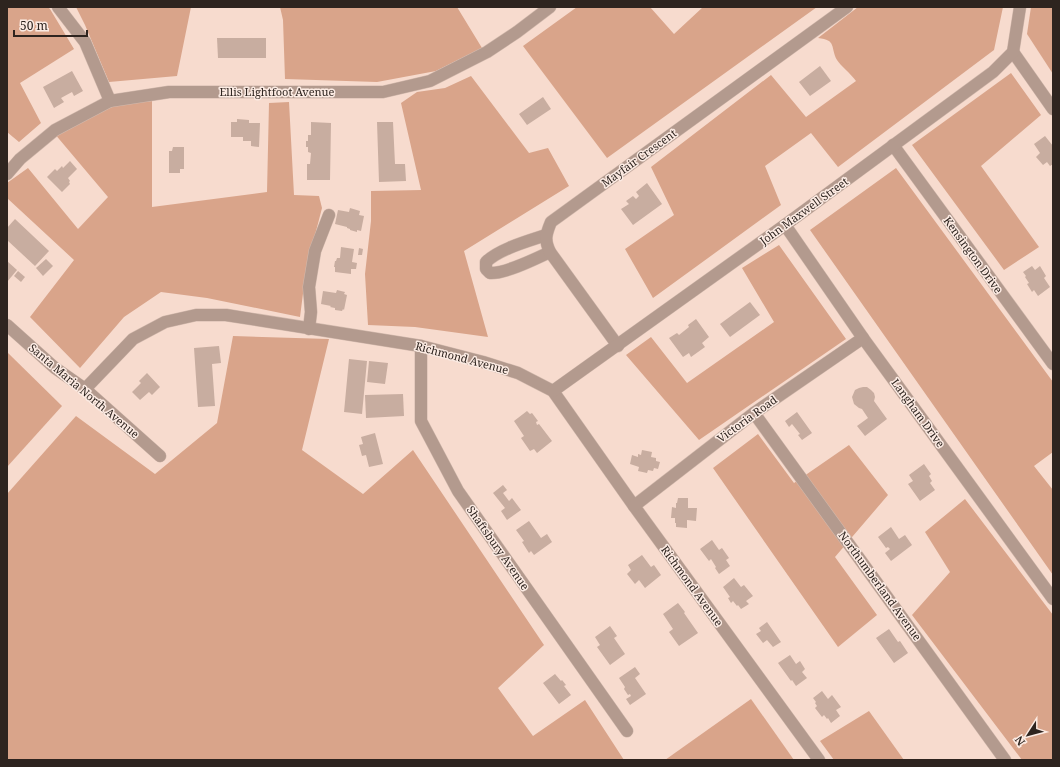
<svg xmlns="http://www.w3.org/2000/svg" width="1060" height="767" viewBox="0 0 1060 767" font-family="'Noto Serif',serif">
  <style>
    .green { fill: #d9a48a }
    .building { fill: #c8ada0 }
    .lines { fill: none; stroke-linecap: round; stroke-linejoin: round }
    .minor-casing { stroke: #d3baae; stroke-width: 13 }
    .minor { stroke: #b39a8e; stroke-width: 12 }
    .labels { text-anchor: middle; stroke-width: 3; stroke-linejoin: round; paint-order: stroke }
    .street-label { font-size: 11px; fill: #2e241f; stroke: #fcebe3 }
  </style>
  <rect width="100%" height="100%" fill="#f7dbce"/>
  <!-- green -->
  <g class="green">
    <polygon points="7,7 48,7 50,9 74,49 20,83 41,123 19,142 7,132"/>
    <polygon points="76,7 191,7 177,76 109,82 85,25"/>
    <polygon points="280,7 457,7 482,48 436,71 377,82 285,79 283,20"/>
    <polygon points="577,7 650,7 674,34 703,7 817,7 607,158 523,46"/>
    <path d="M858,7h145l-9,43 -156,117 -27,-34 -46,33 16,39 -128,93 -28,-49 49,-34 -23,-48 120,-92 35,42 50,-36c-5,-7 -16,-16 -19,-21 -7,-13 0,-20 -19,-22z"/>
    <polygon points="1031,7 1053,7 1053,74 1027,34"/>
    <polygon points="1011,73 1041,115 981,166 1039,247 1004,270 912,145"/>
    <polygon points="471,76 529,153 548,148 569,186 464,251 488,337 415,327 368,325 365,274 371,221 371,191 421,190 401,103 417,92 445,88"/>
    <polygon points="152,101 152,207 267,192 269,103 289,102 294,195 319,196 322,208 306,270 300,317 207,298 161,292 124,317 80,368 30,317 74,260 7,198 7,183 28,168 78,229 108,197 54,133 96,105"/>
    <polygon points="896,168 1053,382 1053,452 1034,466 1053,490 1053,575 810,230"/>
    <polygon points="779,245 846,339 699,440 626,355 651,337 687,383 774,322 742,268"/>
    <polygon points="233,336 329,339 302,450 363,494 413,450 544,645 498,688 533,736 585,700 624,760 7,760 7,494 76,416 155,474 217,423"/>
    <polygon points="7,352 62,406 7,467"/>
    <polygon points="758,434 794,483 849,445 888,495 835,557 877,615 838,647 713,468"/>
    <polygon points="965,499 1053,615 1053,760 1022,760 912,615 950,572 925,532"/>
    <polygon points="751,699 794,760 665,760"/>
    <polygon points="869,711 904,760 834,760 820,741"/>
  </g>
  <!-- building -->
  <g class="building">
    <polygon points="217,38 266,38 266,58 218,58"/>
    <polygon points="820,66 831,81 810,96 799,82"/>
    <polygon points="72,71 83,91 74,96 72,92 61,98 64,102 54,108 43,87"/>
    <polygon points="543,97 551,109 527,125 519,114"/>
    <polygon points="237,119 249,120 249,123 260,123 259,147 251,146 251,141 243,141 243,137 231,137 231,122 237,122"/>
    <polygon points="311,122 331,123 330,180 307,180 307,164 310,164 311,153 308,152 308,147 306,147 306,141 308,141 308,135 311,135"/>
    <polygon points="377,122 393,122 395,164 405,164 406,181 379,182"/>
    <polygon points="1045,136 1053,146 1053,164 1050,166 1047,162 1043,165 1036,157 1040,153 1034,144"/>
    <polygon points="173,147 184,147 184,169 180,169 180,173 169,173 169,151 172,151"/>
    <polygon points="70,161 77,169 68,178 70,181 69,182 70,184 62,192 47,177 55,169 57,171 62,166 63,168"/>
    <polygon points="647,183 662,204 633,225 621,209 629,204 626,201 633,196 636,199 639,196 636,192"/>
    <polygon points="350,208 360,211 359,215 364,216 361,231 357,230 357,232 350,230 350,229 347,228 347,227 335,224 338,210 349,212"/>
    <polygon points="15,219 49,251 35,266 7,240 7,228"/>
    <polygon points="341,247 354,249 352,262 357,263 356,269 351,269 351,274 335,272 335,267 334,267 335,261 336,261 337,258 340,258"/>
    <polygon points="359,248 363,249 362,255 358,255"/>
    <polygon points="46,259 53,266 43,276 36,268"/>
    <polygon points="7,261 17,270 7,282"/>
    <polygon points="1032,266 1035,270 1040,266 1046,276 1044,278 1050,287 1038,296 1034,290 1032,292 1027,284 1029,283 1025,277 1026,276 1023,272"/>
    <polygon points="18,271 25,277 21,282 14,276"/>
    <polygon points="337,290 345,292 344,294 347,295 344,310 343,309 342,311 335,310 335,308 330,307 331,306 321,304 323,291 336,293"/>
    <polygon points="750,302 760,315 730,337 720,324"/>
    <polygon points="696,319 709,337 702,343 705,347 691,357 689,353 683,357 669,338 677,333 679,335 689,327 688,325"/>
    <polygon points="219,346 221,363 212,364 215,406 198,407 194,348"/>
    <polygon points="349,359 367,361 362,414 344,412"/>
    <polygon points="369,361 388,363 385,384 367,382"/>
    <polygon points="147,373 160,387 152,395 149,392 140,400 132,392 141,383 139,381"/>
    <polygon points="863,387 867,387 871,390 874,393 875,397 874,401 887,419 865,436 857,426 868,418 862,409 859,408 854,404 852,397 855,390 859,388"/>
    <polygon points="403,394 404,416 366,418 365,395"/>
    <polygon points="527,411 530,414 532,413 538,421 536,422 537,425 539,424 552,441 537,453 534,449 530,451 521,438 524,436 514,421"/>
    <polygon points="797,412 812,433 802,440 798,435 800,434 792,424 789,427 785,421"/>
    <polygon points="375,433 383,464 369,467 366,455 362,456 359,445 363,444 361,437"/>
    <polygon points="642,450 652,452 651,457 656,458 656,461 660,462 658,469 654,468 653,471 648,470 647,473 638,471 639,467 630,464 632,455 638,457 638,454 641,455"/>
    <polygon points="924,464 931,474 929,476 932,481 930,483 935,490 920,501 908,484 913,481 909,475"/>
    <polygon points="503,485 507,490 503,493 509,501 512,498 521,510 507,520 501,511 505,508 493,493"/>
    <polygon points="678,498 688,498 688,508 697,508 696,521 687,520 687,528 676,527 676,523 675,523 675,518 671,518 672,507 676,508 676,503 677,503"/>
    <polygon points="529,521 541,538 547,534 552,542 534,555 531,551 529,553 522,542 524,541 516,530"/>
    <polygon points="891,527 899,539 905,535 912,545 891,561 885,553 890,549 888,547 886,548 878,537"/>
    <polygon points="712,540 719,550 722,548 729,558 726,560 730,566 719,574 715,568 716,567 711,559 709,561 700,549"/>
    <polygon points="642,555 651,567 654,565 661,575 645,588 639,580 635,584 627,574 631,570 628,565"/>
    <polygon points="734,578 741,587 744,585 753,596 746,601 749,604 741,609 738,605 737,606 733,601 731,603 728,598 730,597 723,587"/>
    <polygon points="678,603 685,612 684,613 698,633 679,646 669,632 673,629 663,614"/>
    <polygon points="767,622 781,642 773,647 767,640 763,643 756,634 761,631 759,628"/>
    <polygon points="610,626 617,636 614,638 625,654 610,665 597,647 600,645 595,637"/>
    <polygon points="889,629 898,642 900,641 908,653 894,663 876,638"/>
    <polygon points="790,655 796,664 800,661 805,669 802,672 807,678 796,686 792,680 791,681 778,663"/>
    <polygon points="635,667 640,674 635,678 646,694 630,705 626,699 631,696 630,694 628,695 624,689 625,687 619,678"/>
    <polygon points="555,674 561,681 562,680 566,685 564,686 571,695 559,704 543,683"/>
    <polygon points="822,691 828,699 832,695 841,707 836,710 840,716 831,723 828,718 827,719 824,715 822,717 815,708 817,706 815,703 816,702 813,698"/>
  </g>
  <g class="lines">
    <defs>
      <g id="minor">
        <polyline points="58,7 85,42 110,101"/>
        <polyline points="1013,52 1053,109"/>
        <polyline points="893,145 1053,364"/>
        <polyline points="7,174 20,159 55,130 110,101 169,92 383,92 430,81 487,52 517,32 550,7"/>
        <polyline points="785,225 863,338 1053,599"/>
        <path d="M546,235c-18,6 -47,14 -60,27v7l4,4c15,1 45,-14 60,-21"/>
        <polyline points="7,325 55,368 85,389 160,456"/>
        <polyline points="309,329 311,312 309,287 315,251 329,215"/>
        <polyline points="421,346 421,421 458,491 627,731"/>
        <path d="M618,346l-68,-94c-6,-12 -4,-18 1,-30l296,-215"/>
        <polyline points="85,389 133,339 165,322 196,315 226,315 421,346 483,362 518,373 553,391 634,506 819,760"/>
        <polyline points="553,391 785,225 993,72 1013,52 1020,7"/>
        <polyline points="754,413 1005,760"/>
        <polyline points="634,506 754,413 863,338"/>
      </g>
    </defs>
    <!-- minor casing -->
    <use href="#minor" class="minor-casing"/>
    <!-- minor -->
    <use href="#minor" class="minor"/>
  </g>
  <g class="labels">
    <!-- street labels -->
    <g class="street-label">
      <text x="277" y="96">Ellis Lightfoot Avenue</text>
      <text transform="translate(639 158) rotate(-36)" y="4">Mayfair Crescent</text>
      <text transform="translate(804 211) rotate(-36)" y="4">John Maxwell Street</text>
      <text transform="translate(973 255) rotate(54)" y="4">Kensington Drive</text>
      <text transform="translate(462 358) rotate(15)" y="4">Richmond Avenue</text>
      <text transform="translate(84 391) rotate(40)" y="4">Santa Maria North Avenue</text>
      <text transform="translate(918 413) rotate(54)" y="4">Langham Drive</text>
      <text transform="translate(747 419) rotate(-36)" y="4">Victoria Road</text>
      <text transform="translate(498 548) rotate(55)" y="4">Shaftsbury Avenue</text>
      <text transform="translate(692 586) rotate(54)" y="4">Richmond Avenue</text>
      <text transform="translate(880 586) rotate(54)" y="4">Northumberland Avenue</text>
    </g>
  </g>
  <!-- border -->
  <rect width="1060" height="767" fill="none" stroke="#2e241f" stroke-width="16"/>
  <!-- north arrow -->
  <g transform="translate(1028 735) rotate(234)" stroke="#fcebe3" stroke-width="3" paint-order="stroke">
  <path d="M0-3L7 15L0 10L-7 15Z" fill="#2e241f"/>
  <text y="-6" font-size="11" font-weight="bold" text-anchor="middle" fill="#2e241f">N</text>
  </g>
  <!-- scale -->
  <path d="M14 30v6h73v-6" fill="none" stroke="#2e241f" stroke-width="2"/>
  <text x="20" y="30" font-size="12" fill="#2e241f" stroke="#fcebe3" stroke-width="3" paint-order="stroke">50 m</text>
</svg>
